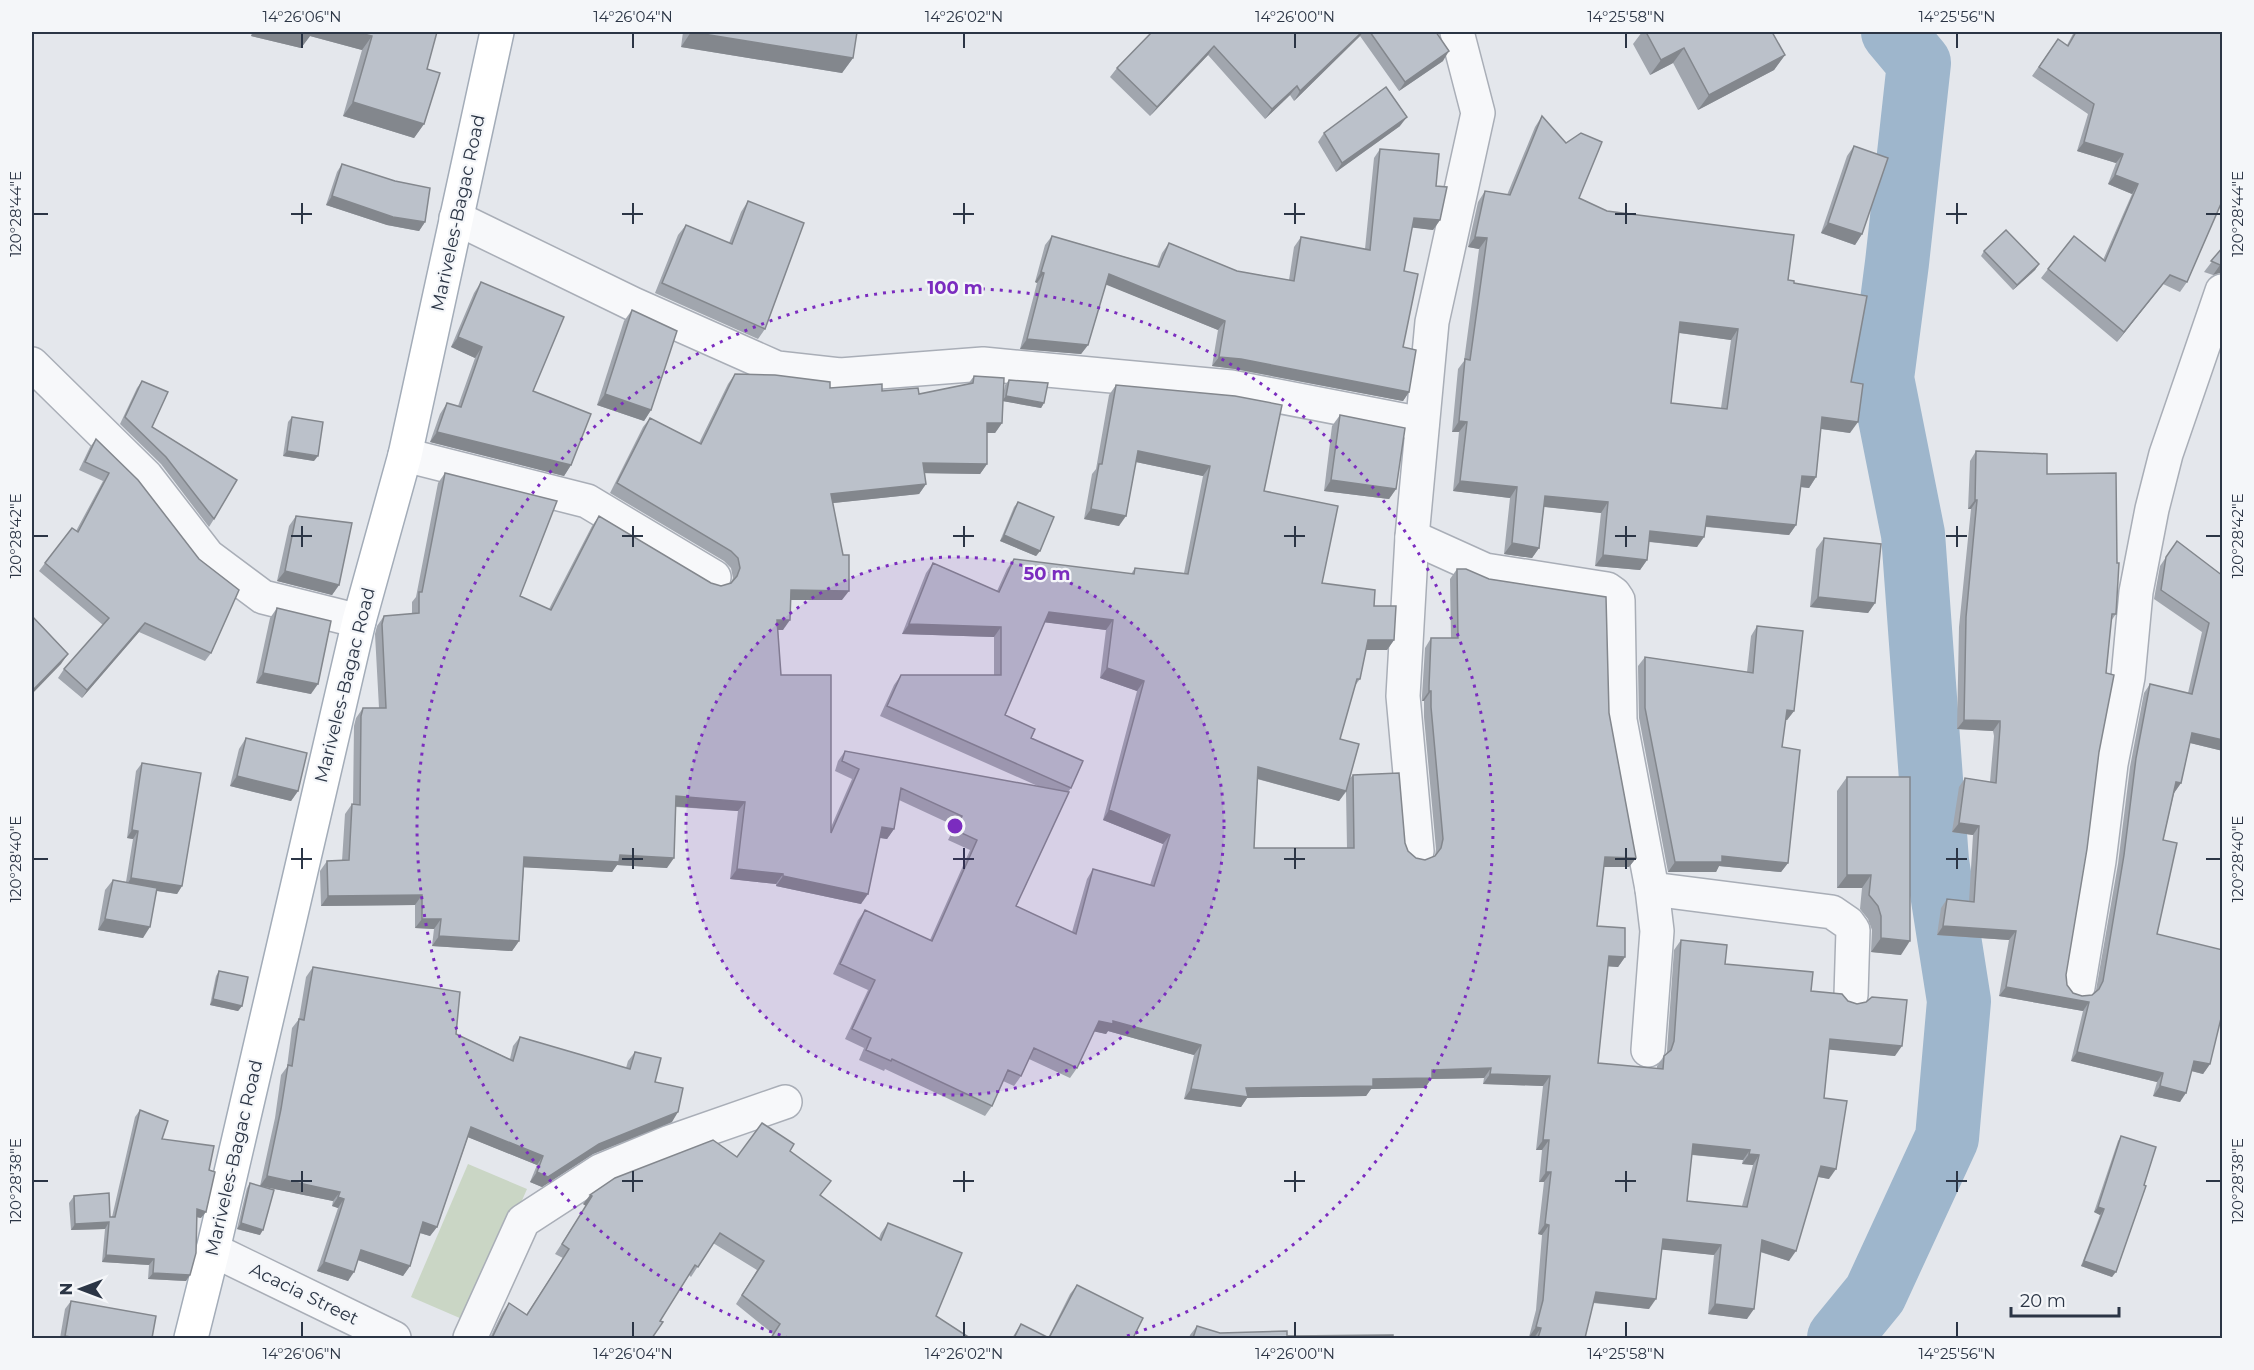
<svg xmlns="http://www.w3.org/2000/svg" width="2254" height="1370" viewBox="0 0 2254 1370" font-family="Montserrat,sans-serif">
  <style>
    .park { fill: #cad6c5 }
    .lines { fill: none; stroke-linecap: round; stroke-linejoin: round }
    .river { stroke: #9eb6cc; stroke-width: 64 }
    .minor-casing { stroke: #a9aeb7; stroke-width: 36 }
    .primary-casing { stroke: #a3acb8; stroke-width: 36 }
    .minor { stroke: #f7f8fa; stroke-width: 33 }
    .primary { stroke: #fff; stroke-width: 33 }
    .wall { fill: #a1a6ae; fill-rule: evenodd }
    .shaded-wall { fill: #83878d }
    .building { fill: #bbc1ca; stroke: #83878d; stroke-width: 1.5; fill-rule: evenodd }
    .ticks { fill: none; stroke: #2b3545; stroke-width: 2 }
    .ring { fill: none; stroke: #7b2cbf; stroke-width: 3; stroke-dasharray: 3 6 }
    .labels { text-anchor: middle; stroke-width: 4.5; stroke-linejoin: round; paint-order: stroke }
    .street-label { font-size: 18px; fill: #2b3545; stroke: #f4f6f9 }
    .centre { fill: #7b2cbf; stroke: #f4f6f9; stroke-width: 3 }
    .ring-label { font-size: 18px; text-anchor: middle; font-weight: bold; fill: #7b2cbf; stroke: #f4f6f9; stroke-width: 4.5; stroke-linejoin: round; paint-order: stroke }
    .neatline { fill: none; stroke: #2b3545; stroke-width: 2 }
    .ticks-label { font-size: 15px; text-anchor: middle; fill: #2b3545 }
  </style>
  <rect width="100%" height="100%" fill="#e4e7ec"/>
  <!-- park -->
  <polygon class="park" points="468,1164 527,1189 469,1322 411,1297"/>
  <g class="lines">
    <!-- river -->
    <polyline class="river" points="1839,1338 1875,1294 1947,1138 1959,1001 1937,861 1913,534 1882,378 1897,263 1919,63 1893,32"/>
    <defs>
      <g id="minor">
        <polyline points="456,218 633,304 777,368 840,375 983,364 1231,387 1422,424"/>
        <polyline points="32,364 146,476 208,556 263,597 359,621"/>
        <polyline points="405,455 587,501 714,577"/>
        <polyline points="1412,537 1485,570 1607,589 1614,594 1618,600 1620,720 1652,889 1657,931 1648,1050"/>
        <polyline points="1417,851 1403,696 1412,537 1432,322 1478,113 1457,32"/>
        <polyline points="1652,889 1832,912 1848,923 1853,930 1851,995"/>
        <polyline points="2078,987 2099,861 2111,764 2128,677 2136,592 2152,509 2166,454 2222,291"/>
        <polyline points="213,1250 394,1338"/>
        <polyline points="470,1338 523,1221 600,1171 670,1142 785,1102"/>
      </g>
      <polyline id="primary" points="191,1338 213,1250 359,621 405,455 497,32"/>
    </defs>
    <!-- minor casing -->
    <use href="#minor" class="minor-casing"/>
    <!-- primary casing -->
    <use href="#primary" class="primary-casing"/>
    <!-- minor -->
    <use href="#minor" class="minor"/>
    <!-- primary -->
    <use href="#primary" class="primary"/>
  </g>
  <!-- wall -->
  <g class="wall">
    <polygon points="252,32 437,32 427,69 424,124 414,138 343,116 362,50 310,36 301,48 251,36"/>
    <polygon points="683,32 857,32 853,58 842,73 681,47"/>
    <polygon points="1152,32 1436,32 1443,61 1399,91 1360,36 1294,101 1290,95 1265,119 1208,55 1150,116 1110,77 1117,68"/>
    <polygon points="1642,32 1772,32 1785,55 1774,70 1698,110 1673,63 1650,75 1633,44"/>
    <polygon points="2074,32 2223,32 2187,282 2180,292 2163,284 2117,342 2041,278 2048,269 2103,260 2132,194 2108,184 2116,163 2077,151 2088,114 2032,76 2058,39 2067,45"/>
    <path d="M1542,116l37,82 28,13 187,72 57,99 -1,51 -29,-4 -5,48 -7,11 -9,-1 -4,38 -7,10 -83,-8 -9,20 -48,-5 -2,18 -7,10 -45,-4 6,-53 -57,-6 -5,41 -7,10 -28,-4 6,-56 -57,-7 6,-59h-7l6,-63 6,-8 15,-112 -11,-2 10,-45 7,-11 22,4 28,-68zM1679,333l52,7 -10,68 -50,-5z"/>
    <polygon points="1400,126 1336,172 1318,142 1324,133"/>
    <polygon points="1854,146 1862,234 1855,245 1821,233 1847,156"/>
    <polygon points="1380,149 1436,186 1440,220 1433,230 1412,227 1404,271 1403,347 1409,392 1403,401 1235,369 1212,366 1218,330 1106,284 1088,345 1081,354 1020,349 1037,283 1035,282 1045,245 1052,236 1157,266 1162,253 1169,243 1237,271 1289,280 1294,247 1301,237 1365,249 1374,158"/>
    <polygon points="342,164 425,222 419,231 387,225 326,205 337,172"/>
    <polygon points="748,201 765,329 758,339 655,293 678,235 686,225 729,243 741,212"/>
    <polygon points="2223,247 2219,273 2213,275 2204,272"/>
    <polygon points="1984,251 2039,264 2035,270 2013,290 1981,256"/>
    <polygon points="481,282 533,391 571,465 564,476 430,442 440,414 447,403 458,406 475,358 451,347 474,293"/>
    <polygon points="632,310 651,410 644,421 597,405 624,321"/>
    <path d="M735,374l95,14 89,6 49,-10 6,-8 29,20 2,-11 4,-5 35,23 -3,5 -38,-7 -1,22 -7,10h-8v31l-7,10 -56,-1 2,11 -7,10 -86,9 9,97h-52l-7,30h-5l3,45 50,152 21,-48 -17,-8 3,-10 7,-10 195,36 -160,-71 14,-31 7,-10h93v-38l-92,-3 24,-61 7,-10 64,28 10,-22 7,-10 117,15 4,-6 49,5 19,-97 -67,-14 -17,64 -35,-7 8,-45 4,-5 13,-74 7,-10 148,106 58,92 52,23 20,34 -7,10h-21l-6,29 -6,8 -14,52 9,40 4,-4 52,68 3,8 8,7 9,2 10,-4 1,-7 -12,-132v-16h-2v-5l3,-48 6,-10h20l-1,-59 7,-10 152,144 27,145 -7,9h-25l-7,59 28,31 -7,10 -10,-1 -10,97 59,6v-3l9,-11 1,-4 7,-101 7,-10 44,24 86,27 84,65 -66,-7 -5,49 5,81 -11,-2 -29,84 -29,-9 -13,67 -39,-5 6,-59 -52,-6 -13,60 -56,-6 -8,35h-51l-5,-1 7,-27 6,-75 -4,-1 6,-52h-5l3,-32h-6l7,-64 -60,-2 1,-6 -53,1 -6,9 -54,1 -5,7 -119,2 -6,9 -57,-8 10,-44 -86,-24 -2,3 -12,-3 -17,37 -7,10 -41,-19 -8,17 -7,10 -11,-5 -11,25 -7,10 -100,-47 -1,2 -25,-11 5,-12 -19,-9 23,-49 -35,-16 25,-54 7,-10 65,30 40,-90 -22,-10 7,-14 -56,-26 -5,29 -7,10 -7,-1 -19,66 -85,-18v-2l-46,-5 8,-68 -62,-4 -9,61 -50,-3 -5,7 -88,-5 -5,74 -7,10 -80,-5 2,-17 -19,-1v-23l-94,1 -1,-35 7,-10h15l3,-47 7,-10h1l1,-78 2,-8 7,-10h16l-4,-74 2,-8 7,-10 28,-2v-12l4,-5 22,-114 7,-10 75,123 29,13 43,-83 7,-10 112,67 10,3 10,-3 2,-5 -2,-10 -7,-7 -114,-68 33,-66 7,-9 49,25 29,-59zM1044,622l62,8 -6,48 37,13 -34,129 60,24 -13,41 -57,-16 -6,10 -15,53 -56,-26 52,-114 3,-4 -40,-50 -26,-23zM1257,779l82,22 7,-9 1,56h-93zM1692,1155l51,5 -1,4 11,1 -11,41 -55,-5z"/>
    <polygon points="142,381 152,427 214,519 209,527 161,464 120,424 137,388"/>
    <polygon points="1340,415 1396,489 1389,499 1324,491 1332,426"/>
    <polygon points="292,417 314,461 283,456 288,422"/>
    <polygon points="96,439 211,653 205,661 139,632 82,698 58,678 64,669 103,625 39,571 45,563 76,531 103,481 79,470 90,447"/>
    <polygon points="1976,451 2047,474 2116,614 2111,621 2099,752 2066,975 2067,985 2073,993 2082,996 2092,995 2096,990 2118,864 2130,767 2144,693 2150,684 2188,693 2202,632 2154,599 2160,566 2177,541 2223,576 2223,751 2190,743 2181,783 2174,793 2163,840 2157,934 2210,1064 2203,1074 2191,1071 2180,1102 2153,1096 2157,1082 2071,1061 2083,1011 1999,996 2009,940 1937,935 1941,908 1947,899 1969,901 1973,835 1952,832 1959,787 1965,778 1990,782 1994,736 1993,731 1957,729 1959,627 1971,509 1968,509 1970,461"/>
    <polygon points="1018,502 1040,551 1036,556 1000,541 1014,507"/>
    <polygon points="296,516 339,585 332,595 277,581 289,526"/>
    <polygon points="1824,538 1875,603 1868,613 1810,607 1816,549"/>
    <polygon points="277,608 311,694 256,683 270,618"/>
    <polygon points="1757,626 1794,711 1787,720 1785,720 1782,747 1788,863 1781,872 1719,866 1716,872 1668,872 1639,718 1638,666 1645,657 1747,672 1751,636"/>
    <polygon points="246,738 298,791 291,801 230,786 239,749"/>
    <polygon points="142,763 182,886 177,894 157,891 143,938 98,930 105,890 113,880 126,882 133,839 127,838 136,771"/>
    <polygon points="1847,777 1901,955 1871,952 1872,930 1868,919 1860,909 1862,888 1837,888 1837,791"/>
    <polygon points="313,967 510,1059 513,1046 520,1037 626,1068 628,1061 635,1052 655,1082 672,1122 593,1154 542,1187 530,1182 537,1165 468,1137 437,1227 430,1236 420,1233 410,1266 403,1276 358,1260 348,1281 317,1271 338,1208 332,1206 333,1201 260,1186 275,1118 281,1075 287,1067 292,1028 299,1019 306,977"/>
    <polygon points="219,971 242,1006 238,1011 210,1005 216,976"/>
    <polygon points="140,1110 162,1139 201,1218 197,1217 186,1281 148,1279 149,1265 102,1262 105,1229 71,1230 69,1203 74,1196 110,1217 112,1217 135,1117"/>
    <polygon points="2121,1136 2144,1185 2112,1277 2081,1266 2100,1215 2094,1212 2118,1141"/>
    <polygon points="790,1151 820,1195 879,1238 881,1233 888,1223 936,1316 970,1338 770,1338 773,1334 736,1304 757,1270 713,1243 691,1277 689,1275 660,1321 652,1338 490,1338 502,1313 509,1303 526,1315 563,1258 555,1254 586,1206 583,1204 737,1157"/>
    <polygon points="250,1183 260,1235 237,1229 247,1188"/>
    <polygon points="1077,1285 1133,1338 1012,1338 1021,1324 1048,1338 1070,1294"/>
    <polygon points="71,1301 152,1338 60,1338 65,1309"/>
    <polygon points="1197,1326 1220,1333 1393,1338 1189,1338 1190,1335"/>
  </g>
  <!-- shaded-wall -->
  <g class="shaded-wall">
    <polygon points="254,32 356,32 372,36 362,50 310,36 301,48 251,36"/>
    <polygon points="691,32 853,58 842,73 681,47"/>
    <polygon points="1362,32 1363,32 1360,36 1294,101 1300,91"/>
    <polygon points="1214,46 1208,55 1150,116 1157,107"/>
    <polygon points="1684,48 1673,63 1650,75 1661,60"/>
    <polygon points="1449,51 1443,61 1399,91 1405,82"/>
    <polygon points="1785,55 1774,70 1698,110 1709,95"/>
    <polygon points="1297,86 1290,95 1265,119 1272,109"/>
    <polygon points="353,102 424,124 414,138 343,116"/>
    <polygon points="1407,117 1400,126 1336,172 1342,163"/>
    <polygon points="2084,142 2123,154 2116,163 2077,151"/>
    <polygon points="2115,175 2138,184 2132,194 2108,184"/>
    <polygon points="332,196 425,222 419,231 387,225 326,205"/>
    <polygon points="1414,218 1440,220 1433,230 1407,227"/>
    <polygon points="1828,223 1862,234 1855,245 1821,233"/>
    <polygon points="1475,237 1487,238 1479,249 1468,247"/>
    <polygon points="2039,264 2035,270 2013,290 2017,285"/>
    <polygon points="2223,264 2223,273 2219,273 2213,275 2220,265"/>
    <polygon points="1041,272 1044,273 1037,283 1035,282"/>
    <polygon points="1109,274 1225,321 1218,330 1102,283"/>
    <polygon points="2170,275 2163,284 2117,342 2124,332"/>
    <polygon points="1680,322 1738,329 1731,340 1673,332"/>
    <polygon points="458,337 482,347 475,358 451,347"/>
    <polygon points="1027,339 1088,345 1081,354 1020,349"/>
    <polygon points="1219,357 1241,359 1409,392 1403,401 1235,369 1212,366"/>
    <polygon points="605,394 651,410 644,421 597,405"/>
    <polygon points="1006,396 1044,403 1041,408 1002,401"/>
    <polygon points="1822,417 1858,422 1850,433 1815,428"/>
    <polygon points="1459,421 1467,422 1459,432 1452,432"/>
    <polygon points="987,423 1002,423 995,433 980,433"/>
    <polygon points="437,432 571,465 564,476 430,442"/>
    <polygon points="287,451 318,456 314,461 283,456"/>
    <polygon points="1138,451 1210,466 1203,476 1131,461"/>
    <polygon points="923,463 987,464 980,474 916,473"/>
    <polygon points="1802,476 1816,477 1809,488 1794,486"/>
    <polygon points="1331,480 1396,489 1389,499 1324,491"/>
    <polygon points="1460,481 1517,487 1510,498 1453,491"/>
    <polygon points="926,484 919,494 824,504 831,494"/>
    <polygon points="1545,496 1608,502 1601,513 1537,506"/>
    <polygon points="1975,500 1977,500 1971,509 1968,509"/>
    <polygon points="1091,509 1126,516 1119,526 1084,519"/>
    <polygon points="1707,516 1796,525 1789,535 1700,526"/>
    <polygon points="1650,531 1704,537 1697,547 1643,541"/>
    <polygon points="1004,535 1040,551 1036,556 1000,541"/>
    <polygon points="1512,543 1539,548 1532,558 1504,554"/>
    <polygon points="1603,555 1647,560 1640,570 1595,566"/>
    <polygon points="285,571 339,585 332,595 277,581"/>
    <polygon points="791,590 849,591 842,600 784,600"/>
    <polygon points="1818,597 1875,603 1868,613 1810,607"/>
    <polygon points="1049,612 1113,620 1106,630 1042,622"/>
    <polygon points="777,620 790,620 783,630 770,630"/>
    <polygon points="145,623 139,632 82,698 87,690"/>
    <polygon points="909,624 1001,627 994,637 902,634"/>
    <polygon points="1368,640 1394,640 1387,650 1361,650"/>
    <polygon points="68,654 61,664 32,694 32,691"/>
    <polygon points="1107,668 1144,681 1137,691 1100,678"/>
    <polygon points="263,673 318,684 311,694 256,683"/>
    <polygon points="1429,691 1431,691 1424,701 1422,701"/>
    <polygon points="1787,710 1794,711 1787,720 1780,720"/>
    <polygon points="1964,720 2000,721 1993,731 1957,729"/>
    <polygon points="2192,733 2223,740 2223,751 2186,742"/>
    <polygon points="1258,767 1346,791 1339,801 1251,777"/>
    <polygon points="237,776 298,791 291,801 230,786"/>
    <polygon points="2176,782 2181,783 2174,793 2170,792"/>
    <polygon points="676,796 745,802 738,811 669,806"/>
    <polygon points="1109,810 1170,835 1163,844 1103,820"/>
    <polygon points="1959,823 1979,826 1973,835 1952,832"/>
    <polygon points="882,827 894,829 887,839 875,837"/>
    <polygon points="132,830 138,831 133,839 127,838"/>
    <polygon points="620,855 674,858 667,868 617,865 612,872 517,867 524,857"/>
    <polygon points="1722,856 1788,863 1781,872 1719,866 1716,872 1668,872 1675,862"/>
    <polygon points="1605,857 1636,858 1629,867 1598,867"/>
    <polygon points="737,869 783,874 776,884 730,879"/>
    <polygon points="1847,875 1871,875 1862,888 1837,888"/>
    <polygon points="783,876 868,894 861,904 776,886"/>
    <polygon points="131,878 182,886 177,894 126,886"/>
    <polygon points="422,895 415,905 321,906 328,896"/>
    <polygon points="105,919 150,927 143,938 98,930"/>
    <polygon points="422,919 441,919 434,929 415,928"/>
    <polygon points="1943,926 2016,931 2009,940 1937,935"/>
    <polygon points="439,936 519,941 512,951 432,946"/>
    <polygon points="1881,938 1910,941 1901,955 1871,952"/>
    <polygon points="1609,956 1625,957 1618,967 1602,966"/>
    <polygon points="2006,987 2089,1002 2083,1011 1999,996"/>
    <polygon points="213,999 242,1006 238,1011 210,1005"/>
    <polygon points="1099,1021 1113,1021 1201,1045 1194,1055 1108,1031 1106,1034 1092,1031"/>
    <polygon points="1830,1039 1902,1046 1895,1056 1823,1049"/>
    <polygon points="2077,1052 2163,1073 2157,1082 2071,1061"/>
    <polygon points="2194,1061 2210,1064 2203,1074 2188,1070"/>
    <polygon points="1491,1068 1484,1078 1431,1079 1425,1088 1371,1089 1366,1096 1247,1098 1241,1107 1184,1099 1191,1089 1246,1088 1373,1079 1432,1070"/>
    <polygon points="1490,1074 1550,1076 1543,1086 1483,1084"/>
    <polygon points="2160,1086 2186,1093 2180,1102 2153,1096"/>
    <polygon points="678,1112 672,1122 593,1154 542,1187 530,1182 537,1172 599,1144"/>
    <polygon points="471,1127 543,1156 537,1165 465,1136"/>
    <polygon points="1543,1140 1549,1140 1542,1150 1536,1150"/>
    <polygon points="1693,1144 1750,1150 1743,1160 1686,1154"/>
    <polygon points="1749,1154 1759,1155 1753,1165 1742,1164"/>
    <polygon points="1821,1166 1836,1169 1829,1179 1814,1176"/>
    <polygon points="1546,1172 1551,1172 1544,1182 1539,1182"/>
    <polygon points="267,1176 340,1192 333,1201 260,1186"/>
    <polygon points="590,1195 592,1196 586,1206 583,1204"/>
    <polygon points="338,1197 344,1199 338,1208 332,1206"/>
    <polygon points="2098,1207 2104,1209 2100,1215 2094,1212"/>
    <polygon points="197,1209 206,1212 201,1218 192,1216"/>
    <polygon points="109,1222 105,1229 71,1230 75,1224"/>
    <polygon points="423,1222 437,1227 430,1236 417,1232"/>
    <polygon points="241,1223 263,1230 260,1235 237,1229"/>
    <polygon points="1545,1224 1549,1225 1542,1235 1538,1234"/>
    <polygon points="1663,1239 1721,1245 1714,1255 1656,1249"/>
    <polygon points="1762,1240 1796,1251 1789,1261 1755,1250"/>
    <polygon points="361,1250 410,1266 403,1276 355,1259"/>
    <polygon points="106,1255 154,1259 149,1265 102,1262"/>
    <polygon points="2084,1261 2116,1272 2112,1277 2081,1266"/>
    <polygon points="324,1262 354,1272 348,1281 317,1271"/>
    <polygon points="153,1273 190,1275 186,1281 148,1279"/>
    <polygon points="1596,1292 1656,1299 1649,1309 1589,1302"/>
    <polygon points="1715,1304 1754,1309 1747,1319 1708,1314"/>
    <polygon points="1536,1327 1541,1328 1534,1338 1529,1337"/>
  </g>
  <!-- building -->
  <g class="building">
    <polygon points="302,32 312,32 312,34"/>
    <polygon points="356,32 437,32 427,69 440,73 424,124 353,102 372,36"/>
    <polygon points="691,32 857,32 853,58"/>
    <polygon points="1152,32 1362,32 1300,91 1297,86 1272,109 1214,46 1157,107 1117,68"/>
    <polygon points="1370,32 1436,32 1449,51 1405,82"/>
    <polygon points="1646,32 1772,32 1785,55 1709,95 1684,48 1661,60"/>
    <polygon points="2076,32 2223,32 2223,199 2187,282 2170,275 2124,332 2048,269 2074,236 2105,261 2138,184 2115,175 2123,154 2084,142 2094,104 2039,67 2058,39 2068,46"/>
    <polygon points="1386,87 1407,117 1342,163 1324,133"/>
    <path d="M1542,116l24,27 15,-10 21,9 -23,56 28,13 187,24 -6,45 6,1v2l73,13 -16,86 12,2 -5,38 -36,-5 -6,60 -14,-1 -6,49 -89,-9 -3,21 -54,-6 -3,29 -44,-5 5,-53 -63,-6 -6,52 -27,-5 5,-56 -57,-6 7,-59 -8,-1 6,-62 5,1 17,-122 -12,-1 10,-46 25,4zM1680,322l58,7 -11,80 -56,-6z"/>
    <polygon points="1854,146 1888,158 1862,234 1828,223"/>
    <polygon points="1380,149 1439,154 1436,186 1447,187 1440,220 1414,218 1404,271 1418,274 1403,347 1416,350 1409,392 1241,359 1219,357 1225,321 1109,274 1088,345 1027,339 1044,273 1041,272 1052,236 1159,267 1169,243 1237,271 1294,281 1301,237 1370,250"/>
    <polygon points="342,164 395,181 430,188 425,222 393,217 332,196"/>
    <polygon points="748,201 804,223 765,329 662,283 686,225 732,244"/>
    <polygon points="2006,230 2039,264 2017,285 1984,251"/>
    <polygon points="2223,247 2223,264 2220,265 2211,261"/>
    <polygon points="481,282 564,317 533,391 591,414 571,465 437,432 447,403 461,407 482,347 458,337"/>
    <polygon points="632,310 677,331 651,410 605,394"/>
    <path d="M735,374l40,1 55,7v6l52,-4v7l36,-3 1,6 54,-11 1,-7 30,2 -2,45h-15v41l-64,-1 3,21 -95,10 12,61h6v36l-58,-1 -1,30h-13l4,55h50v158l28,-64 -17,-8 3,-10 224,41 -53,114 60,28 17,-65 61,17 16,-51 -61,-25 35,-129 -37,-13 6,-48 -64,-8 -44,103 30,14 -4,9 52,23 -12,27 -184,-82 14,-31h100v-48l-92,-3 24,-61 66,29 15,-33 120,15 1,-6 53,6 22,-108 -72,-15 -12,65 -35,-7 8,-45h3l14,-79 119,11 47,9 -18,86 74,15 -16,77 53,7 -1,16h22l-2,34h-26l-8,39h-3l-17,60 19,5 -13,47 -88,-24 -4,81h100l-1,-73 46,-2 6,70 3,8 8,7 9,2 10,-4 6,-8 2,-9 -12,-132v-16h-2v-5l2,-48h27l-1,-69h9l23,10 117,18 3,116 27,145 -31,-1 -8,69 28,2v29l-16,-1 -11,107 65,6 1,-13 7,-6 3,-9 7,-101 46,5 -2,19 88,8 -2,19 31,3 6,7 9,3 9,-2 6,-5 35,3 -5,46 -72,-7 -6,59 23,3 -11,68 -15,-3 -25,85 -34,-11 -8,69 -39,-5 6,-59 -58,-6 -7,60 -60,-7 -11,46h-47l3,-10 -5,-1 7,-27 6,-75 -4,-1 6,-52h-5l3,-32h-6l7,-64 -60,-2 1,-6 -59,2v8l-59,1v7l-127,2 2,9 -57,-8 10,-44 -88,-24v3l-14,-3 -22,47 -43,-20 -13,28 -13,-6 -16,36 -100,-47 -1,2 -25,-11 5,-12 -19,-9 23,-49 -35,-16 25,-54 67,31 45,-101 -22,-10 7,-14 -61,-28 -7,41 -12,-2 -14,67 -85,-18v-2l-46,-5 8,-67 -69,-6 -2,62 -54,-3 -1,7 -95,-5 -5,84 -80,-5 2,-17h-19v-24l-94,1 -1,-35 22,-1 3,-56 8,1 1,-89 2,-8h23l-4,-84 2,-8 35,-3v-21h3l23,-119 112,28 -37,95 31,14 48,-94 112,67 10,3 10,-3 6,-7 3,-8 -2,-10 -7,-7 -114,-68 33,-65 51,26zM1693,1144l57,6 -1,4 10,1 -12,52 -60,-6z"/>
    <polygon points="1009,380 1048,383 1044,403 1006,396"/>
    <polygon points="142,381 168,392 152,427 237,480 214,519 166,457 125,417"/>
    <polygon points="1340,415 1405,428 1396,489 1331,480"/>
    <polygon points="292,417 323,422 318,456 287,451"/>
    <polygon points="96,439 138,480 199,559 239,590 211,653 145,623 87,690 64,669 109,618 45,563 72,528 78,532 109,473 85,462"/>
    <polygon points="1976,451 2047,454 2047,474 2116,473 2117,563 2119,563 2116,614 2112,614 2106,673 2114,675 2099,752 2087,849 2066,975 2067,985 2073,993 2082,996 2092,995 2099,989 2103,981 2124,855 2136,758 2150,684 2192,694 2209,623 2161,590 2166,557 2177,541 2223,576 2223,740 2192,733 2181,783 2176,782 2163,840 2177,843 2157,934 2223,950 2223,1010 2210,1064 2194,1061 2186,1093 2160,1086 2163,1073 2077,1052 2089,1002 2006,987 2016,931 1943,926 1947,899 1974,902 1979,826 1959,823 1965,778 1996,783 2000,727 2000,721 1964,720 1966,617 1977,500 1975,500"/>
    <polygon points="1018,502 1054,517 1040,551 1004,535"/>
    <polygon points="296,516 352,523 339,585 285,571"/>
    <polygon points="1824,538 1881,544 1875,603 1818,597"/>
    <polygon points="277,608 331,621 318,684 263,673"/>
    <polygon points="32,616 68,654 32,691"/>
    <polygon points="1757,626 1803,631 1794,711 1787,710 1782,747 1800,750 1788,863 1722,856 1722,862 1675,862 1645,708 1645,657 1753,673"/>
    <polygon points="246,738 307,753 298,791 237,776"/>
    <polygon points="142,763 201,773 182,886 131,878 138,831 132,830"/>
    <polygon points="1847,777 1910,777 1910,941 1881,938 1881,916 1878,906 1869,895 1871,875 1847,875"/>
    <polygon points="113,880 157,888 150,927 105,919"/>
    <polygon points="313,967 460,992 456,1034 513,1061 520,1037 630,1069 635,1052 661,1058 655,1082 683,1088 678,1112 599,1144 548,1177 537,1172 543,1156 471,1127 437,1227 423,1222 410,1266 361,1250 354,1272 324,1262 344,1199 338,1197 340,1192 267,1176 281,1109 288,1065 292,1066 299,1019 304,1020"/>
    <polygon points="219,971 248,977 242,1006 213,999"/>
    <polygon points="140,1110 168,1121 162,1139 214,1146 209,1170 215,1172 206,1212 197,1209 196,1253 190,1275 153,1273 154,1259 106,1255 109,1222 75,1224 74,1196 109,1193 110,1217 115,1217"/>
    <polygon points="762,1123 794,1144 790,1151 831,1181 820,1195 881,1240 888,1223 962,1253 936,1316 970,1338 771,1338 780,1324 742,1295 764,1261 720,1233 698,1267 695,1265 660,1321 663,1322 652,1338 492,1338 509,1303 527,1315 569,1249 562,1244 592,1196 590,1195 615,1178 713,1140 737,1157"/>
    <polygon points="2121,1136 2156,1147 2144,1185 2146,1186 2116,1272 2084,1261 2104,1209 2098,1207"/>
    <polygon points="250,1183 274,1190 263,1230 241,1223"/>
    <polygon points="1077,1285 1143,1318 1133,1338 1049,1338"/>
    <polygon points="71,1301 156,1316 152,1338 76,1338 65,1336"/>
    <polygon points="1021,1324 1049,1338 1014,1338"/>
    <polygon points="1197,1326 1220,1333 1287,1331 1287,1336 1393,1335 1393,1338 1193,1338"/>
  </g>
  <!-- ticks -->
  <path class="ticks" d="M302,33v15M633,33v15M964,33v15M1295,33v15M1626,33v15M1957,33v15M302,203v21M633,203v21M964,203v21M1295,203v21M1626,203v21M1957,203v21M33,214h15M291,214h21M622,214h21M953,214h21M1284,214h21M1615,214h21M1946,214h21M2206,214h15M302,526v21M633,526v21M964,526v21M1295,526v21M1626,526v21M1957,526v21M33,536h15M291,536h21M622,536h21M953,536h21M1284,536h21M1615,536h21M1946,536h21M2206,536h15M302,848v21M633,848v21M964,848v21M1295,848v21M1626,848v21M1957,848v21M33,859h15M291,859h21M622,859h21M953,859h21M1284,859h21M1615,859h21M1946,859h21M2206,859h15M302,1171v21M633,1171v21M964,1171v21M1295,1171v21M1626,1171v21M1957,1171v21M33,1181h15M291,1181h21M622,1181h21M953,1181h21M1284,1181h21M1615,1181h21M1946,1181h21M2206,1181h15M302,1322v15M633,1322v15M964,1322v15M1295,1322v15M1626,1322v15M1957,1322v15"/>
  <!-- distance rings -->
  <circle cx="955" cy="826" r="269" fill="#7b2cbf" fill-opacity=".12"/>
  <g class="ring">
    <circle cx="955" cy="826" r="269"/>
    <path d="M789 1338A538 538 0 1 1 1121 1338"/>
  </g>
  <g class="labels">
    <!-- street labels -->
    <g class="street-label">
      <text transform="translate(458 213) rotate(-78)" y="6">Mariveles-Bagac Road</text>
      <text transform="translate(345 685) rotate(-76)" y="6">Mariveles-Bagac Road</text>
      <text transform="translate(234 1158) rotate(-77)" y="6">Mariveles-Bagac Road</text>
      <text transform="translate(304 1294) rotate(26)" y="6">Acacia Street</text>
    </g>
  </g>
  <circle cx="955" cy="826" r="9" class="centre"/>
  <g class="ring-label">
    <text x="955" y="294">100 m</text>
    <text x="1047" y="580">50 m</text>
  </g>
  <!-- border -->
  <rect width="2254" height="1370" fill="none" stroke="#f4f6f9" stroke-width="66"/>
  <!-- north arrow -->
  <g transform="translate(81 1289) rotate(270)" stroke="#f4f6f9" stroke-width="4.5" paint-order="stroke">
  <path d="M0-4.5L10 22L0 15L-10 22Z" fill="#2b3545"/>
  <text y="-9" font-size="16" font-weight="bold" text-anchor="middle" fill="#2b3545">N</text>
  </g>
  <!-- scale -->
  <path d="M2011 1307v9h108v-9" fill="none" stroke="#2b3545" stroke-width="3"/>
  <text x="2020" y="1307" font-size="18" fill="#2b3545" stroke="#f4f6f9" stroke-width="4.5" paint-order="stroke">20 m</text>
  <rect x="33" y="33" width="2188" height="1304" class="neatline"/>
  <g class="ticks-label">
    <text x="302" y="22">14°26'06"N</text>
    <text x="633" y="22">14°26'04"N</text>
    <text x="964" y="22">14°26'02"N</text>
    <text x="1295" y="22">14°26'00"N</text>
    <text x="1626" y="22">14°25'58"N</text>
    <text x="1957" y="22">14°25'56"N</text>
    <text transform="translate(2238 214) rotate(-90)" y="5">120°28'44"E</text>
    <text transform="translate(16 214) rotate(-90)" y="5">120°28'44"E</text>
    <text transform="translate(2238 536) rotate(-90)" y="5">120°28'42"E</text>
    <text transform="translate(16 536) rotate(-90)" y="5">120°28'42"E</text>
    <text transform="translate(2238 859) rotate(-90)" y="5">120°28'40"E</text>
    <text transform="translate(16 859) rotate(-90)" y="5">120°28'40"E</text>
    <text transform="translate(2238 1181) rotate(-90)" y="5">120°28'38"E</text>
    <text transform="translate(16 1181) rotate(-90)" y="5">120°28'38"E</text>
    <text x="302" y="1359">14°26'06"N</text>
    <text x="633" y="1359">14°26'04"N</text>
    <text x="964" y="1359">14°26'02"N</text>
    <text x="1295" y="1359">14°26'00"N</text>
    <text x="1626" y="1359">14°25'58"N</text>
    <text x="1957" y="1359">14°25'56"N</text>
  </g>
</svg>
